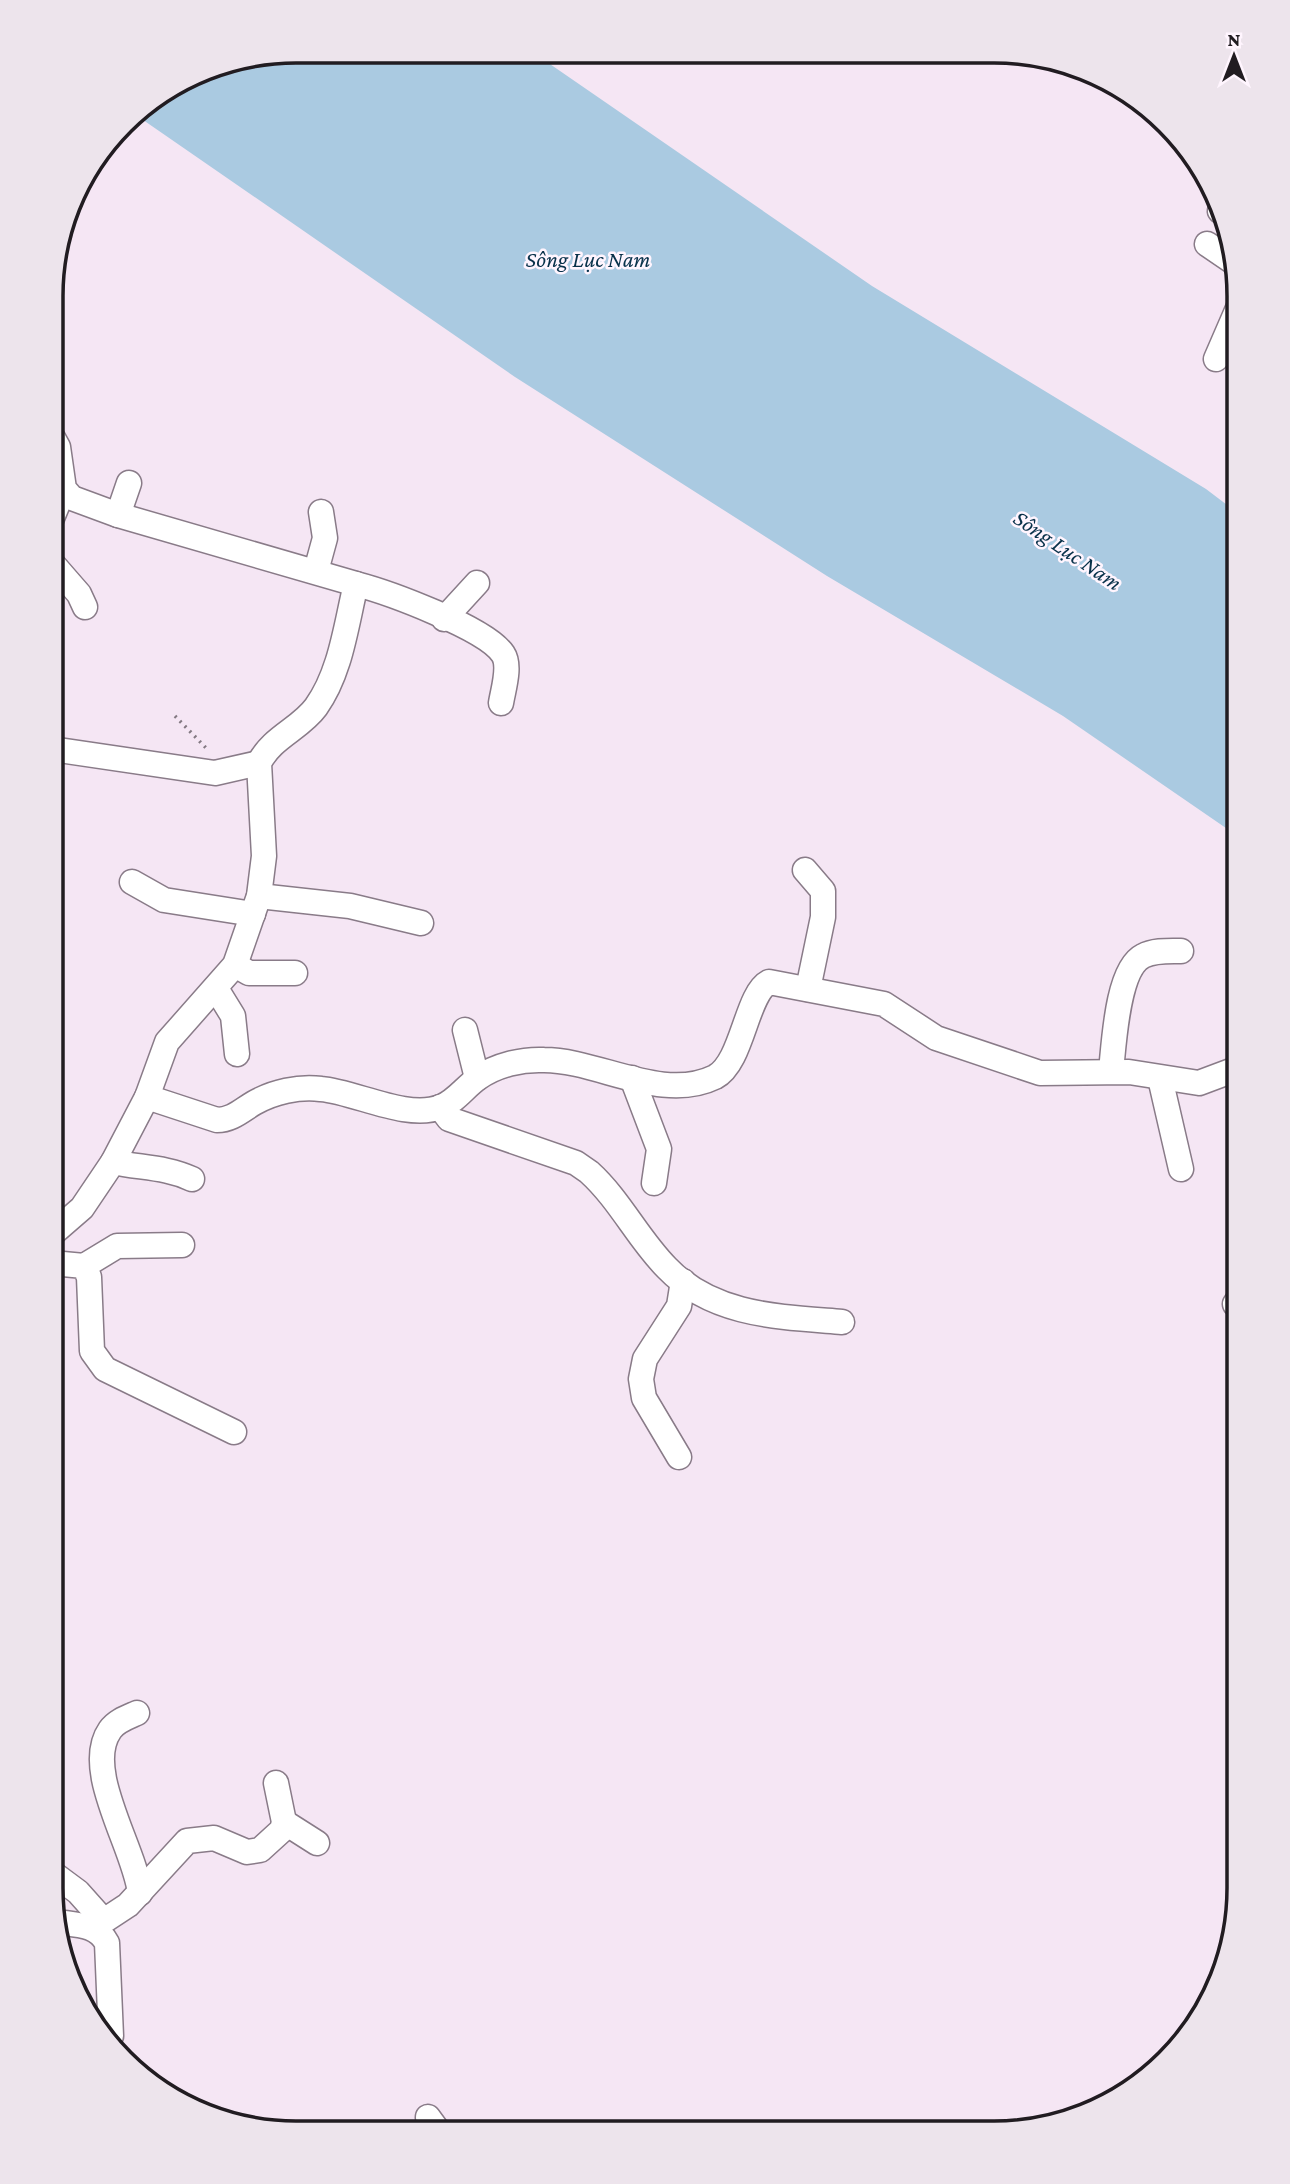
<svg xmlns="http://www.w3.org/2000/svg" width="1290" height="2184" viewBox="0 0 1290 2184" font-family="'Crimson Pro',serif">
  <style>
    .water { fill: #aacae1 }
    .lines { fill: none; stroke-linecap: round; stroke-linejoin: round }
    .minor-casing { stroke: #897b88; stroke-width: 27 }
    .path { stroke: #837982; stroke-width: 3.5; stroke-dasharray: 2 5; stroke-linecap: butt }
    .minor { stroke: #fff; stroke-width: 24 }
    .labels { text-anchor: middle; stroke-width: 5; stroke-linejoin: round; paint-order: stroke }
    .water-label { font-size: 23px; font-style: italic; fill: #08314a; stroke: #fff5fe }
    .rim { fill: none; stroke: #211c21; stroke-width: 3.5 }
  </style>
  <rect width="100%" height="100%" fill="#f5e6f4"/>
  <!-- water -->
  <polygon class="water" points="296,51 531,51 872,286 1206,489 1239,514 1239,837 1063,716 827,576 515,377 133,113 202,69"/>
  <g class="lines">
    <defs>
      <g id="minor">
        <polyline points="1220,211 1223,212"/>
        <polyline points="1207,244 1232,261"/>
        <polyline points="1216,359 1239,306"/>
        <polyline points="118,515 129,483"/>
        <polyline points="52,518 64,489"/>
        <polyline points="52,563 79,594 85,607"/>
        <polyline points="316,571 325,538 321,512"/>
        <path d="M356,584c31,8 130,44 147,70 8,12 0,36 -2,49"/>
        <polyline points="444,619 477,583"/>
        <polyline points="52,749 215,773 259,763"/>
        <polyline points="805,870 823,891 823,917 808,989"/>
        <polyline points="132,882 164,900 253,914"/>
        <polyline points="259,896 350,906 421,923"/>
        <polyline points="235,965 249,973 295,973"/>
        <polyline points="217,990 233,1016 237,1054"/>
        <polyline points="465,1030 477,1078"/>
        <path d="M1111,1071c3,-27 6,-102 32,-115 11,-6 26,-5 38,-5"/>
        <polyline points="632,1078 659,1149 654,1183"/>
        <polyline points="1160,1078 1181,1169"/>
        <path d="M147,1097l70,23c15,0 25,-10 37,-17 19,-11 45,-17 67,-14 35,3 85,31 120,18 15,-6 24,-20 37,-29 18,-13 44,-19 66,-18 54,0 118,43 171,17 28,-15 31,-83 54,-95l115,22 52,34 104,35 89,-1 70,11 40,-15"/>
        <path d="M440,1107l9,12 127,44 13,9c31,28 49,67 78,96 46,48 113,49 175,54"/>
        <path d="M113,1162c28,6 53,5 79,17"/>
        <path d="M52,1234l30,-26 31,-46 34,-65 20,-55 68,-77 24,-69 5,-40 -5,-93c13,-26 41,-34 57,-56 25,-35 30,-82 40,-123l-238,-69 -46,-17 -8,-9 -6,-42 -5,-9"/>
        <polyline points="52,1263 84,1266 89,1277 92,1351 105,1369 234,1432"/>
        <polyline points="84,1266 117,1246 182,1245"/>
        <polyline points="1235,1304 1239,1298"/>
        <polyline points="679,1457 644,1398 641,1379 645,1359 679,1306 683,1281"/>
        <path d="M137,1713c-9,4 -21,8 -27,17 -28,40 25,118 30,163"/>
        <polyline points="284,1822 317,1843"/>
        <polyline points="51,1872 78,1892 103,1920"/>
        <path d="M57,1922c20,3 40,2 50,21l4,93"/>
        <polyline points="93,1928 128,1905 187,1841 214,1838 247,1852 260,1850 282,1830 284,1822 276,1783"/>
        <polyline points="428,2117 439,2132"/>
      </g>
    </defs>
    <!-- minor casing -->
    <use href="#minor" class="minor-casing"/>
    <!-- path -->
    <g class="path">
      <polyline points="175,716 208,750"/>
      <polyline points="1233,1248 1239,1253"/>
    </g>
    <!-- minor -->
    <use href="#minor" class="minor"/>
  </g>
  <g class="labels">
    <!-- water labels -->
    <g class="water-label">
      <text x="588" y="267">Sông Lục Nam</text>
      <text transform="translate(1068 550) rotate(34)" y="8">Sông Lục Nam</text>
    </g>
  </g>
  <!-- crop -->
  <path d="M0 0H1290V2184H0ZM296 63H994A233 233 0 0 1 1227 296V1888A233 233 0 0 1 994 2121H296A233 233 0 0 1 63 1888V296A233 233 0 0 1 296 63Z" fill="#ede4ec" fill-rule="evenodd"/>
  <path class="rim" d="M296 63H994A233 233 0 0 1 1227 296V1888A233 233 0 0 1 994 2121H296A233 233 0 0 1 63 1888V296A233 233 0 0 1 296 63Z"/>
  <!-- north arrow -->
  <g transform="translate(1234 56)" stroke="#fff5fe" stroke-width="5" paint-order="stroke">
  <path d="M0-5L12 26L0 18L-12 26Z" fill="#211c21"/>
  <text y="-10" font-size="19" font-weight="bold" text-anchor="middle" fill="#211c21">N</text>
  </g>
</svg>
